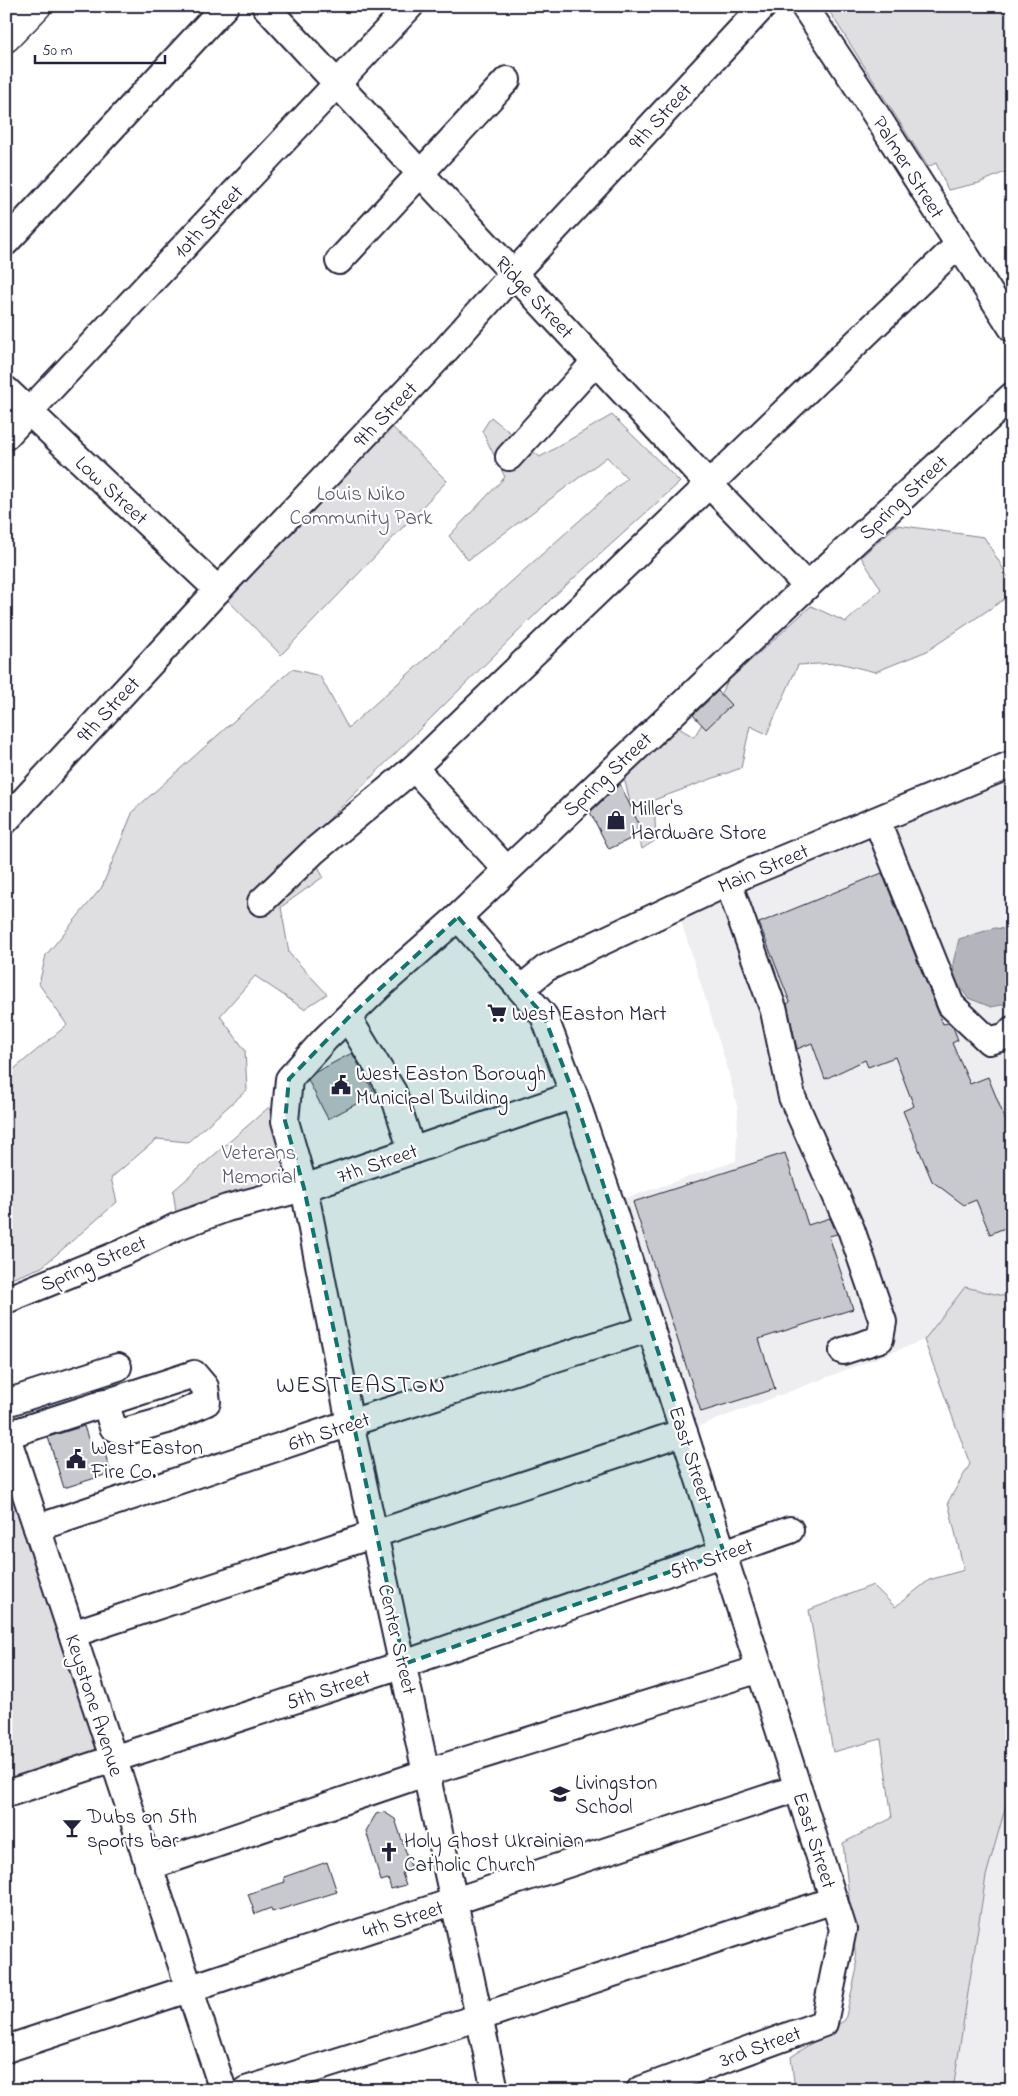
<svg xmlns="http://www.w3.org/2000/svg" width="1018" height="2096" viewBox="0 0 1018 2096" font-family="'Indie Flower',sans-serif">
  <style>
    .built { fill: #eeeef1 }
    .green { fill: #dfdfe2; stroke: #80808e }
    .water { fill: #b4b4bc; stroke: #7a7a88 }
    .building { fill: #c8c8cf; stroke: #22223b }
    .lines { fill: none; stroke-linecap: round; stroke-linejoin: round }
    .minor-casing { stroke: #22223b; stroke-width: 30 }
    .major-casing { stroke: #22223b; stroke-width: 31 }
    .minor { stroke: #fff; stroke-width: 26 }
    .major { stroke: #fff; stroke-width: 28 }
    .marked { fill: #0f766e; fill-opacity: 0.2; stroke: #0f766e; stroke-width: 4; stroke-dasharray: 10 6; stroke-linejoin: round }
    .labels { text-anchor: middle; stroke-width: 4.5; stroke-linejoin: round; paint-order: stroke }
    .street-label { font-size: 21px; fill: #22223b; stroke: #fff }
    .park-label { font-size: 21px; fill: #5b5b6d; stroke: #fff }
    .poi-label { font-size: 21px; fill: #22223b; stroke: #fff; text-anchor: start }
    .quarter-label { font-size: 24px; letter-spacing: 1px; fill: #22223b; stroke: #fff }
  </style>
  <rect width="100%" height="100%" fill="#fff"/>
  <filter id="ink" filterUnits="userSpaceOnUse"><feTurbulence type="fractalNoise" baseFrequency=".02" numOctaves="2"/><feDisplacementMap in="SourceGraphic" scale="10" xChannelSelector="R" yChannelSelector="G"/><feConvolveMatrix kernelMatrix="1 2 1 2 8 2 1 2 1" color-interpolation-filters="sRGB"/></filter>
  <g filter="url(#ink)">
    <!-- built -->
    <g class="built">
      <polygon points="1012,779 1012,1298 965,1287 924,1340 697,1427 623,1199 736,1161 738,1110 728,1070 676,905"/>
      <polygon points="1012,1784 1012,2090 953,2090 986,1876"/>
    </g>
    <!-- green -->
    <g class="green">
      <polygon points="826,6 1012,6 1012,169 979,183 948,190 936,163 928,167"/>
      <polygon points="612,415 680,482 553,597 307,841 323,877 281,907 289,953 327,994 304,1009 255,976 220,1016 245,1050 247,1090 188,1142 157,1139 111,1178 117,1202 42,1267 6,1281 6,1073 8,1074 67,1025 39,984 46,955 102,887 133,811 292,669 320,676 348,728 627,478 607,457 468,560 449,536 505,477 482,431 491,417 540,457"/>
      <polygon points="382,417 447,481 281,655 218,590"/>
      <polygon points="897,525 984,537 1012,583 1012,594 927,651 875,672 839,663 798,665 767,734 750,726 741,768 654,800 656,840 642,849 623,774 677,727 694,737 728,681 811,606 846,622 881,589 861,557"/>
      <polygon points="269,1107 292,1147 304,1188 178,1226 173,1191"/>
      <polygon points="965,1287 1012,1298 1012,1354 1009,1370 1012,1371 1012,1784 986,1876 953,2090 795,2090 791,2057 845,2020 857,1968 843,1843 892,1818 881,1739 833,1752 809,1610 873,1585 895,1607 929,1580 964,1570 948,1502 970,1464 924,1340"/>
      <polygon points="6,1436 114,1761 6,1794"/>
    </g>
    <!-- water -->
    <polygon class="water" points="995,928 1012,930 1012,1003 991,1007 968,998 955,980 953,963 959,939"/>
    <!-- building -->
    <g class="building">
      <polygon points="718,691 731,705 706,729 693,715"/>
      <polygon points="620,784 643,833 609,849 590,812"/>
      <polygon points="882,873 943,1024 948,1023 953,1027 958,1040 952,1043 970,1084 988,1077 1012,1136 1012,1225 990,1234 976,1200 964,1205 932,1181 903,1111 914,1106 895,1057 868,1067 865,1060 825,1079 812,1043 797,1049 787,1004 790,1002 759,923"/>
      <polygon points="352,1053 375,1094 328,1119 308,1080 316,1072"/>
      <polygon points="785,1153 808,1225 830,1218 837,1234 829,1236 853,1309 759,1339 775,1389 701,1412 633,1202"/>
      <polygon points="84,1426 92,1451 103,1447 111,1473 64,1488 48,1437"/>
      <polygon points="384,1812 395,1819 412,1870 402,1873 406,1885 391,1889 388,1879 381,1881 366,1831 376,1814"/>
      <polygon points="327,1862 337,1892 272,1912 271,1908 255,1914 248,1894 285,1882 284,1877"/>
    </g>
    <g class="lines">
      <defs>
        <g id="minor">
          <polyline points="265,6 708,483 807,586"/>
          <polyline points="804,6 862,93 1012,328"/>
          <polyline points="6,242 225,6"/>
          <polyline points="339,261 507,80"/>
          <polyline points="6,390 218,590"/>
          <polyline points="6,436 410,6"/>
          <polyline points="509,457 595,362"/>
          <polyline points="414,768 506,869"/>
          <polyline points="6,820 218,590 442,354 514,273 763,6"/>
          <polyline points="877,821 951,1005 989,1041 1007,1036 1012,1030"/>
          <polyline points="728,882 774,1011 792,1097 851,1229 883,1322 880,1339 843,1351"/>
          <polyline points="261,902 314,851 414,768 958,245"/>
          <polyline points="458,917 544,1016 574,1095 613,1211 843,1929 824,2023 640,2090"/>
          <polyline points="522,988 546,968 746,874 1012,764"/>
          <polyline points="348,1018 393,1092 412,1151"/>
          <polyline points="6,1300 124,1252 178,1226 227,1208 304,1188 574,1095"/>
          <polyline points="6,1403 118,1367"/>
          <polyline points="6,1434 223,2090"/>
          <polyline points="7,1435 194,1374 205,1387 207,1402 167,1420 124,1432 113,1427 105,1402"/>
          <polyline points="37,1528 350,1423 651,1328"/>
          <polyline points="72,1634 684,1432"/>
          <polyline points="6,1794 404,1664 790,1530"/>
          <polyline points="148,1867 428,1772 760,1669"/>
          <polyline points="6,2049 798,1788"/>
          <polyline points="246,2090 480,2017 834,1900"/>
          <polyline points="495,2090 350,1423 304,1188 285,1121 289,1079 325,1039 382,984 458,917 807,586 1012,396"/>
        </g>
        <polyline id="major" points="6,38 37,6"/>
      </defs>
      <!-- minor casing -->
      <use href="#minor" class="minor-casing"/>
      <!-- major casing -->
      <use href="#major" class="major-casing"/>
      <!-- minor -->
      <use href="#minor" class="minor"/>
      <!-- major -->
      <use href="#major" class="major"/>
    </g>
  </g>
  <!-- marked area -->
  <path class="marked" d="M458,917l86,99 30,79 150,458 -320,111 -100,-476 -19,-67 4,-42 59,-61z"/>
  <!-- icons -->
  <defs>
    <symbol id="shop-bare" viewBox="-9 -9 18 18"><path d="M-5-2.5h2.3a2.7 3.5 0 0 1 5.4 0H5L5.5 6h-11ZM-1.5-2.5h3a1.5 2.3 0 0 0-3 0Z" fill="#22223b" stroke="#fff" stroke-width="2.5" paint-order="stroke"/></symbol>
    <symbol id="supermarket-bare" viewBox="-9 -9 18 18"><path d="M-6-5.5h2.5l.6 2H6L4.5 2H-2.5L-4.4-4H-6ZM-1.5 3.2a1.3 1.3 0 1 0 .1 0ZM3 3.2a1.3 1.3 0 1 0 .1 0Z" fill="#22223b" stroke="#fff" stroke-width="2.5" paint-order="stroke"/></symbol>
    <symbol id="civic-bare" viewBox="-9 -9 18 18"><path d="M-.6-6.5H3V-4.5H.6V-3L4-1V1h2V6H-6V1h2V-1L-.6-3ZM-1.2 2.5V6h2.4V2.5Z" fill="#22223b" stroke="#fff" stroke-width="2.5" paint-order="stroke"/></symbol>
    <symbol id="school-bare" viewBox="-9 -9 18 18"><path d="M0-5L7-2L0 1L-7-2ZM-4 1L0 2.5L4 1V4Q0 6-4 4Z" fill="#22223b" stroke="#fff" stroke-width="2.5" paint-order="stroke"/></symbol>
    <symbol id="bar-bare" viewBox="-9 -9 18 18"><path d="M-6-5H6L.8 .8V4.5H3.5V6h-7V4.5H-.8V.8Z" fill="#22223b" stroke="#fff" stroke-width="2.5" paint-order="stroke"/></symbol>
    <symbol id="church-bare" viewBox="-9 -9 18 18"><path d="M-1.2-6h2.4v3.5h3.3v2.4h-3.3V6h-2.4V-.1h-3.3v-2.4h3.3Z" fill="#22223b" stroke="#fff" stroke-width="2.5" paint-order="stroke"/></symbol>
  </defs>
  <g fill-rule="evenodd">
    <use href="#shop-bare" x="602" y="806" width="28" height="28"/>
    <use href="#supermarket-bare" x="483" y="999" width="28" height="28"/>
    <use href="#civic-bare" x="327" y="1071" width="28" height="28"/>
    <use href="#civic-bare" x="62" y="1445" width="28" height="28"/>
    <use href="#school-bare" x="546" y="1780" width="28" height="28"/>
    <use href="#bar-bare" x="58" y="1814" width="28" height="28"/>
    <use href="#church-bare" x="375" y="1838" width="28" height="28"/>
  </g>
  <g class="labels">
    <!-- street labels -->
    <g class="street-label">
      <text transform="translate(660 116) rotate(-47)" y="7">9th Street</text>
      <text transform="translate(909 167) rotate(58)" y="7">Palmer Street</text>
      <text transform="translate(208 221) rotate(-47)" y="7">10th Street</text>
      <text transform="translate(535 297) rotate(47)" y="7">Ridge Street</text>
      <text transform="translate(385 414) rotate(-46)" y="7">9th Street</text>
      <text transform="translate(112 490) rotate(43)" y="7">Low Street</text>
      <text transform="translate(903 497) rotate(-43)" y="7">Spring Street</text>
      <text transform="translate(108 709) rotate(-47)" y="7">9th Street</text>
      <text transform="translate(607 774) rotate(-43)" y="7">Spring Street</text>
      <text transform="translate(763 868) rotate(-23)" y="7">Main Street</text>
      <text transform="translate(377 1163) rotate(-19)" y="7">7th Street</text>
      <text transform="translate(93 1263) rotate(-23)" y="7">Spring Street</text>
      <text transform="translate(329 1431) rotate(-18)" y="7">6th Street</text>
      <text transform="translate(691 1454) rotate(72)" y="7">East Street</text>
      <text transform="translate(711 1558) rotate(-19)" y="7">5th Street</text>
      <text transform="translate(398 1639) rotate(77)" y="7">Center Street</text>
      <text transform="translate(328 1689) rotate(-18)" y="7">5th Street</text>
      <text transform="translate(95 1705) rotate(72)" y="7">Keystone Avenue</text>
      <text transform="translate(815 1840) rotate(72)" y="7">East Street</text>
      <text transform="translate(403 1919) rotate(-18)" y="7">4th Street</text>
      <text transform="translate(760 2046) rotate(-20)" y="7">3rd Street</text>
    </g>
    <!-- park labels -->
    <g class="park-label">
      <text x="361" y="500">Louis Niko<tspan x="361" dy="24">Community Park</tspan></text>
      <text x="259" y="1159">Veterans<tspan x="259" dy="24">Memorial</tspan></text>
    </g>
    <!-- poi labels -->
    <g class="poi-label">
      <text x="631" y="815">Miller's<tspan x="631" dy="24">Hardware Store</tspan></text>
      <text x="512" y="1020">West Easton Mart</text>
      <text x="356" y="1080">West Easton Borough<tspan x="356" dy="24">Municipal Building</tspan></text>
      <text x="91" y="1454">West Easton<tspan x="91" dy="24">Fire Co.</tspan></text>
      <text x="575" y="1789">Livingston<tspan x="575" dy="24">School</tspan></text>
      <text x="87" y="1823">Dubs on 5th<tspan x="87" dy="24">sports bar</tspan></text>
      <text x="404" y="1847">Holy Ghost Ukrainian<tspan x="404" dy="24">Catholic Church</tspan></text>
    </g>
    <!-- quarter labels -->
    <g class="quarter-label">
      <text x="361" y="1392">WEST EASTON</text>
    </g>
  </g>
  <!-- margin -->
  <rect width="1018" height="2096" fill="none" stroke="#fff" stroke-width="25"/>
  <rect x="12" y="12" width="993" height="2071" fill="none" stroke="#22223b" stroke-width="2" filter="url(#ink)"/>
  <!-- scale -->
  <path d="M35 55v8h130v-8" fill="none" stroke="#22223b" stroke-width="2.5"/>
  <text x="42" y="55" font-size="15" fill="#22223b" stroke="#ffffff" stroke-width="4" paint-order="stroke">50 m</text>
</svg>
